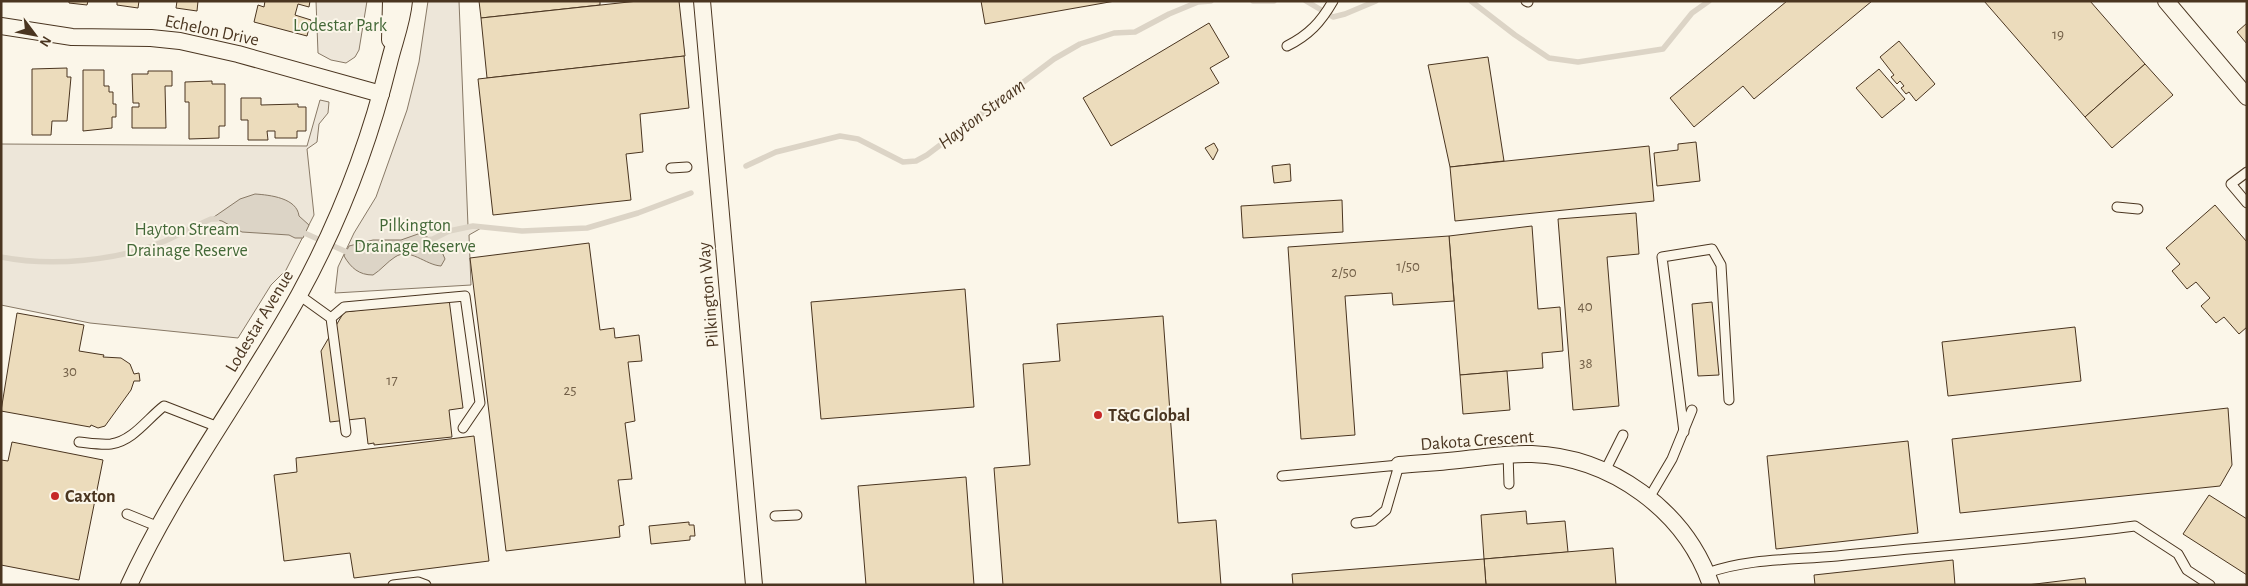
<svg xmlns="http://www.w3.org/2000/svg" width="2248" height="586" viewBox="0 0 2248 586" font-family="'Alegreya Sans',sans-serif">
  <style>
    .green { fill: #ede6d9; stroke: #887966 }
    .water { fill: #dcd4c6; stroke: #887966 }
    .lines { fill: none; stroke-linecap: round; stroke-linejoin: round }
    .stream { stroke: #dcd4c6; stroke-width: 5.5 }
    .building { fill: #ecdcbc; stroke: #4a3520 }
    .lane-casing { stroke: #4a3520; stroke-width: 11 }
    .street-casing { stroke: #4a3520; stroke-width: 18 }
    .lane { stroke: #fbf6e9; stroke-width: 9 }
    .street { stroke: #fbf6e9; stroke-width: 16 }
    .poi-dot { fill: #c62828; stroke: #fbf6e9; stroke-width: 2 }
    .labels { text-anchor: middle; stroke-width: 4; stroke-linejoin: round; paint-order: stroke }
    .number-label { font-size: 15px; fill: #725f47 }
    .park-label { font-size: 18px; fill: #436837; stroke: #fbf6e9 }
    .street-label { font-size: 18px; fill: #4a3520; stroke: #fbf6e9 }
    .poi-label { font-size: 18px; font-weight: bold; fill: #4a3520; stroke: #fbf6e9; text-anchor: start }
    .water-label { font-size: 19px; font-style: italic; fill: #4a3520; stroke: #fbf6e9 }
  </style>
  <rect width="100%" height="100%" fill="#fbf6e9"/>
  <!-- green -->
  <g class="green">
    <polygon points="316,1 367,1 359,50 355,57 346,63 331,60 318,53"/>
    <polygon points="428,1 459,1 468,226 483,227 469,235 471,285 335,293 338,267 354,233 376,197 407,110 419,62"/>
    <polygon points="320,100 329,102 328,113 319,124 317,142 307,149 314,215 286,270 271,285 238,338 90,323 1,305 1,144 307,146"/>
  </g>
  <!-- water -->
  <g class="water">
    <path d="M255,194c15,1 42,4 44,22l10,9 -6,13h-8l-6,-3 -47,-3 -20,-11 -11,-2 29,-20z"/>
    <path d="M418,234l15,5 -5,5 4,4 10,4 3,7 -4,7c-16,-1 -31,-19 -46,-9 -8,5 -14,13 -22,18 -14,0 -22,-7 -29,-19l5,-10 24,-6h28z"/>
  </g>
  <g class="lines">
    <!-- stream -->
    <g class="stream">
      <polyline points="1253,1 1274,1"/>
      <polyline points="1306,1 1333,17 1345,14 1376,1"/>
      <polyline points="1471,1 1515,35 1549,58 1578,62 1663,49 1692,13 1709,1"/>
      <polyline points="746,166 776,152 840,136 858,139 903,162 916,161 927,155 1054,59 1080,44 1114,33 1135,32 1169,14 1198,2 1211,1"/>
      <polyline points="300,231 349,253 353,252"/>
      <polyline points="426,240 433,239 449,231 473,226 522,231 587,228 638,213 691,193"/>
      <path d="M1,257c50,10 117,4 164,-16 15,-7 30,-15 46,-22h6"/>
    </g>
  </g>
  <!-- building -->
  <g class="building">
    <polygon points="69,1 88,1 87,5 69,3"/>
    <polygon points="117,1 139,1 138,8 117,5"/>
    <polygon points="177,1 198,1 197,11 176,8"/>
    <polygon points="265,1 310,1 309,7 298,4 295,15 311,20 307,36 254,22 258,5 264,7"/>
    <polygon points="479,1 600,1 600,5 481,18"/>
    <polygon points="638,1 679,1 685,56 487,78 481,18"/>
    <polygon points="981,1 1115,1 985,24"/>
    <polygon points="1787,1 1872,1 1754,99 1743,86 1694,127 1670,98"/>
    <polygon points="1984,1 2090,1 2145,64 2085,117"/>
    <polygon points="1209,23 1229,57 1210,68 1219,83 1111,146 1083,98"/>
    <polygon points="2247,23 2247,44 2237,32"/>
    <polygon points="1899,41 1935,84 1916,101 1909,92 1906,94 1901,88 1904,86 1900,81 1897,84 1891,77 1894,75 1880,57"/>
    <polygon points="684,56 689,108 640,114 643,152 626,154 631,200 493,215 478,79"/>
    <polygon points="1488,57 1504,161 1450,167 1428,65"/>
    <polygon points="2145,64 2173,95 2112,148 2085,117"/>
    <polygon points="67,68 67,77 71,77 67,121 52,121 51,135 32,135 32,69"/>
    <polygon points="1879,69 1905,99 1882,118 1856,88"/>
    <polygon points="83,70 104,70 104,86 109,86 109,92 113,92 113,104 116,104 116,117 112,117 112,128 83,131"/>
    <polygon points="148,71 172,71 172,86 165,86 166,128 132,128 132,107 139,107 139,103 133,103 132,74 148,74"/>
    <polygon points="212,81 212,84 225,84 225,126 219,126 219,138 189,139 189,102 185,102 185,82"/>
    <polygon points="241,98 261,98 261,105 298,104 298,107 306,107 306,131 297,131 297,138 275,138 275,131 267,131 268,140 248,140 248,120 241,120"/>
    <polygon points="1696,142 1700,181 1657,186 1654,153 1678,150 1678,144"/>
    <polygon points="1214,143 1218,150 1213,160 1205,148"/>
    <polygon points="1649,146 1654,201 1455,221 1450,167"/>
    <polygon points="1290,164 1291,181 1274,183 1272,166"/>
    <polygon points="1342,200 1343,232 1243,238 1241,206"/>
    <polygon points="2215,205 2247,242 2247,327 2239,334 2224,317 2216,323 2201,306 2210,298 2196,282 2187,289 2172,271 2180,264 2166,248"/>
    <polygon points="1636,213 1639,254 1607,257 1619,406 1573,410 1558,219"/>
    <polygon points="1532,226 1538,309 1560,307 1563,351 1542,353 1543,368 1460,375 1449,236"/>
    <polygon points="1449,236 1454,301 1393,305 1392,293 1345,296 1355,435 1301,439 1288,247"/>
    <polygon points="589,243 600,330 614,328 615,338 639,335 642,361 628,362 635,421 625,423 632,479 618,480 624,525 619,526 620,537 506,551 470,258"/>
    <polygon points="965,289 974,407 821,419 811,302"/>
    <polygon points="449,299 463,408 449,410 452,437 374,445 374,443 368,444 365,418 330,422 321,351 344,312"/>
    <polygon points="1712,302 1719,375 1698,376 1692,304"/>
    <polygon points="17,313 84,325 79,351 104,355 103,357 121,358 130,364 134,374 139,373 140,381 134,381 131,390 105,426 98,428 91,425 90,427 1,411"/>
    <polygon points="1163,316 1178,523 1216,520 1221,585 1003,585 994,468 1030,465 1023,364 1060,361 1057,324"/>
    <polygon points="2075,327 2081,381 1948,396 1942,342"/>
    <polygon points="1507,371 1510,410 1463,414 1460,375"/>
    <polygon points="2228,408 2232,465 2220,486 1960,513 1952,439"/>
    <polygon points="474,436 489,561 354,578 350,553 284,561 274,475 297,472 296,458"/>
    <polygon points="1908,441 1918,533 1776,549 1767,456"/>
    <polygon points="12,442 103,460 79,580 1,565 1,460 8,461"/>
    <polygon points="966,477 974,585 866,585 858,486"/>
    <polygon points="2209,495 2247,519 2247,575 2183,534"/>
    <polygon points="1526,511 1527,524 1565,521 1568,552 1484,559 1481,515"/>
    <polygon points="689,522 689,525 694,525 695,536 690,536 690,540 651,544 649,526"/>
    <polygon points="1613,548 1616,585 1486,585 1484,559"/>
    <polygon points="1484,559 1486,585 1293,585 1292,574"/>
    <polygon points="1953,560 1955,585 1815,585 1814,575"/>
    <polygon points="2085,578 2086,585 2027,585"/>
  </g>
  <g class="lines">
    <defs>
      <g id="lane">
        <polyline points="1526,1 1528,2"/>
        <path d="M1287,46c22,-11 34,-24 46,-45"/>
        <polyline points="671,168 687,167"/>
        <polyline points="2247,172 2231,184 2247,203"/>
        <polyline points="2117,207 2138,209"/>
        <polyline points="299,295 331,318 346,432"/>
        <polyline points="331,318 344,307 465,296 480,403 463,428"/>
        <polyline points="1684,432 1662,257 1712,249 1721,265 1729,400"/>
        <path d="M79,442c10,1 22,3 32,2 22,-3 37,-26 53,-38l54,21"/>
        <polyline points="1508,454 1509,484"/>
        <polyline points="1605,471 1623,435"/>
        <polyline points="1282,476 1399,465 1386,510 1373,521 1356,523"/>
        <polyline points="1649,498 1672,459 1692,410"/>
        <polyline points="127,514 159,527"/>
        <polyline points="775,516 797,515"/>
        <path d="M1707,573c42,-15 86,-13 130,-17 99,-10 199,-17 298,-30l43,28 9,16 23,15"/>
        <polyline points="393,585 418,582 426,585"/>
      </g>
      <g id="street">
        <polyline points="702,1 754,585"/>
        <polyline points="2166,1 2247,97"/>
        <polyline points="1,26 72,37 151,38 180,41 238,54 381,94"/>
        <polyline points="390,40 391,1"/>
        <path d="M1399,465c23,-2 46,-3 68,-6 21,-2 43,-6 65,-5 79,3 153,56 179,131"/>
        <path d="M129,585c47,-102 116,-192 170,-290 40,-73 70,-151 90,-232 5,-21 13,-40 15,-62"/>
      </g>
    </defs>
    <!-- lane casing -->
    <use href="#lane" class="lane-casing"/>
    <!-- street casing -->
    <use href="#street" class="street-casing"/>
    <!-- lane -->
    <use href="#lane" class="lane"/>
    <!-- street -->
    <use href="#street" class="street"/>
  </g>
  <!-- markers -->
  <g class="poi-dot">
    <circle cx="1098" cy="415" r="5"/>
    <circle cx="55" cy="496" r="5"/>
  </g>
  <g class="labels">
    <!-- number labels -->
    <g class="number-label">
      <text x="2058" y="39">19</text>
      <text x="1408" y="271">1/50</text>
      <text x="1344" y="277">2/50</text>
      <text x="1585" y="311">40</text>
      <text x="1586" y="368">38</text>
      <text x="70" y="376">30</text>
      <text x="392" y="385">17</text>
      <text x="570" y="395">25</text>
    </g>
    <!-- park labels -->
    <g class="park-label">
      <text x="340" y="31">Lodestar Park</text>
      <text x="415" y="231">Pilkington<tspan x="415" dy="21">Drainage Reserve</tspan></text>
      <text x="187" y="235">Hayton Stream<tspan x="187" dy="21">Drainage Reserve</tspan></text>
    </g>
    <!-- street labels -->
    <g class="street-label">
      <text transform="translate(212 30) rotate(12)" y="6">Echelon Drive</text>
      <text transform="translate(708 295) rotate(-95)" y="6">Pilkington Way</text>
      <text transform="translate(259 321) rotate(-59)" y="6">Lodestar Avenue</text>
      <text transform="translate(1477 440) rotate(-4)" y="6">Dakota Crescent</text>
    </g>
    <!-- poi labels -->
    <g class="poi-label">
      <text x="1108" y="421">T&amp;G Global</text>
      <text x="65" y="502">Caxton</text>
    </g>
    <!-- water labels -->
    <g class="water-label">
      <text transform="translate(981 113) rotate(-37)" y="7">Hayton Stream</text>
    </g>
  </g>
  <!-- border -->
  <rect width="2248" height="586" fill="none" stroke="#4a3520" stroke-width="5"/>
  <!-- north arrow -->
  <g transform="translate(35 35) rotate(122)" stroke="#fbf6e9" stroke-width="4" paint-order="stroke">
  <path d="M0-4L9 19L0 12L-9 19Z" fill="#4a3520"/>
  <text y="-8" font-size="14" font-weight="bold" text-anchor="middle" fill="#4a3520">N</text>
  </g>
</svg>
